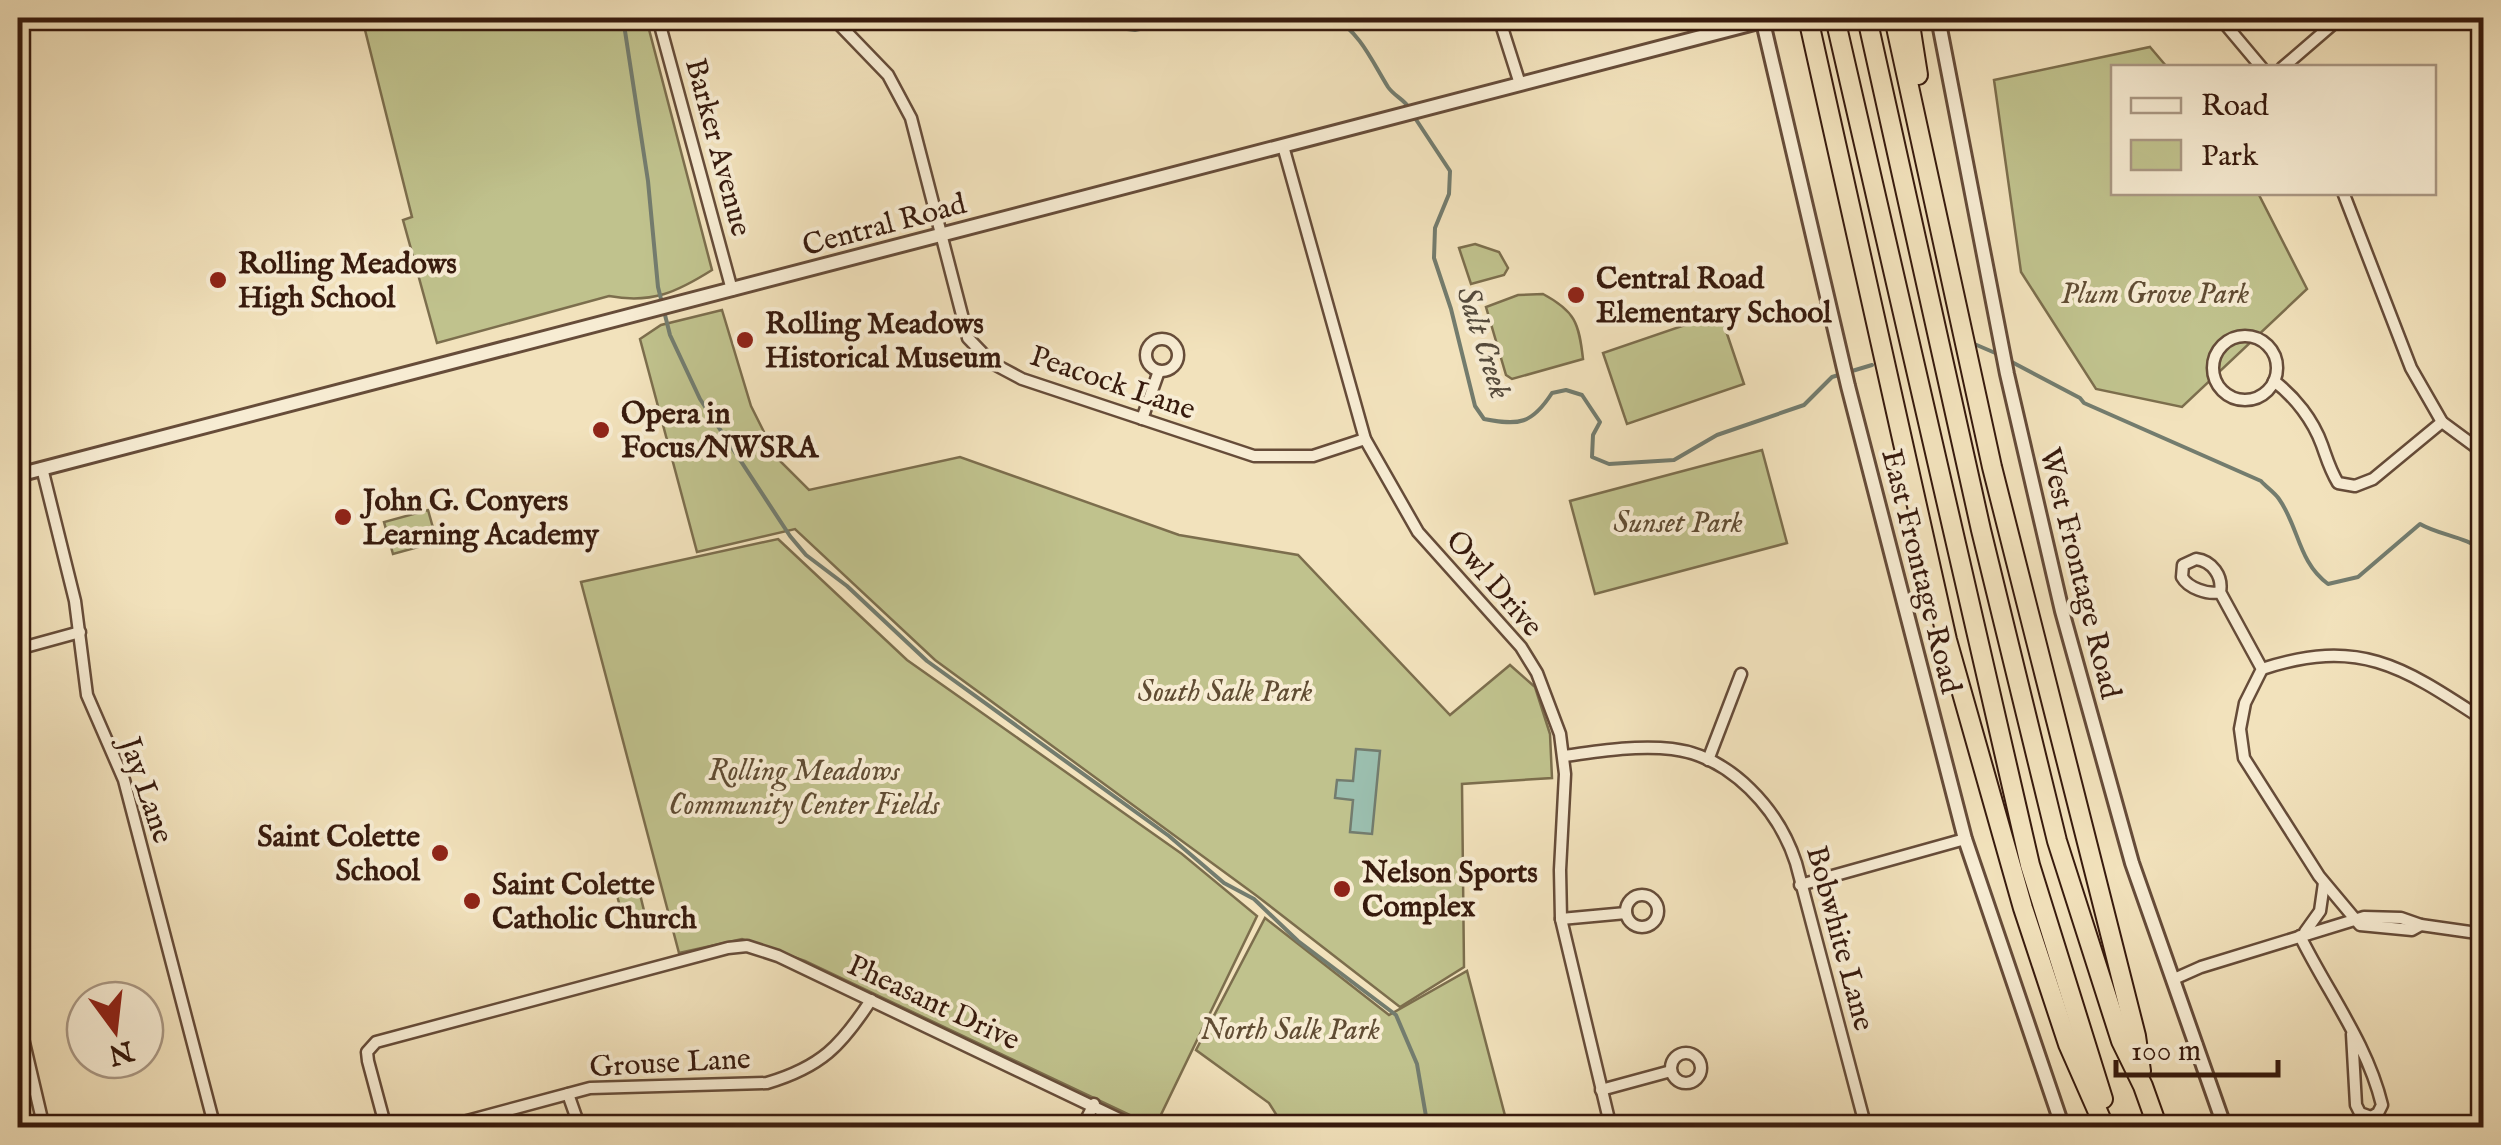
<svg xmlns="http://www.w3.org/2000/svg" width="2501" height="1145" viewBox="0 0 2501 1145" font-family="'IM FELL English',serif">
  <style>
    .green { fill: #c0c28d; stroke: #7c6e4d; stroke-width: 2.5 }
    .water { fill: #9bbeae; stroke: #737c6e; stroke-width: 2.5 }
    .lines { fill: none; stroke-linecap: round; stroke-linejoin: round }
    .stream { stroke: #737c6e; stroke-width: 4 }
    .minor-casing { stroke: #664c39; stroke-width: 15 }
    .tertiary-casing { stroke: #664c39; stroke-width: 18 }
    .motorway-casing { stroke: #371a0d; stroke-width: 22 }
    .minor { stroke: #f7ecd3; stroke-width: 10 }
    .tertiary { stroke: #f7ecd3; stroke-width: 12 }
    .motorway { stroke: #f2e2bc; stroke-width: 18 }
    .poi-dot { fill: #8f2418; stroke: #f7ecd3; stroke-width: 4 }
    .labels { text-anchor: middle; stroke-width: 8; stroke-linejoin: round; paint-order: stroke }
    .street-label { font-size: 30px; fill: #371a0d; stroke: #f7ecd3 }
    .poi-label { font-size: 30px; font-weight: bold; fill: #371a0d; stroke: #f7ecd3; text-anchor: start }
    .park-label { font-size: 30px; font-style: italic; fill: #604c33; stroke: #f7ecd3 }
    .water-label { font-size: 32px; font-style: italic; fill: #554b3d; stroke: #f7ecd3 }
  </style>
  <rect width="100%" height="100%" fill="#f2e2bc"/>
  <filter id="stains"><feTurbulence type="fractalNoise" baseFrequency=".002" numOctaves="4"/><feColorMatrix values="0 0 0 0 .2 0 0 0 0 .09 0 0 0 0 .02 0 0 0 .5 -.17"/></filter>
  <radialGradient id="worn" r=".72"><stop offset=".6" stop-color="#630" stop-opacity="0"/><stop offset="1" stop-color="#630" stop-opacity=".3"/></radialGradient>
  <!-- green -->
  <g class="green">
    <path d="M362,18h284l66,252c-35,22 -60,34 -103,26l-172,47 -34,-123 9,-3z"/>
    <polygon points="2150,47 2167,67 2114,68 2114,192 2258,193 2307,289 2182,407 2096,389 2021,272 1994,80"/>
    <polygon points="1475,244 1499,252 1508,268 1504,275 1471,284 1459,248"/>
    <path d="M1543,294c32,17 36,29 40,65l-71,20 -6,-4 -20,-68 32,-12z"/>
    <polygon points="722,310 751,406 777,458 809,490 960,457 1179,535 1298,555 1450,715 1510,665 1535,687 1550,734 1552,778 1462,784 1464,967 1400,1007 1257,896 935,660 795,529 697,552 640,339 661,325"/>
    <polygon points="1720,313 1744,384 1627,424 1603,353"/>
    <polygon points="1762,450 1787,543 1595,594 1570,501"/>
    <polygon points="428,510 437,542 393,554 384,522"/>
    <polygon points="778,539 907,660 1182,854 1257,916 1155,1127 805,961 742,939 679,953 581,582"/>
    <polygon points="637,882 647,923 626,929 615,888"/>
    <polygon points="1265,918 1389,1015 1467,971 1508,1127 1284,1127 1269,1103 1196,1050"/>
  </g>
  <!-- water -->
  <polygon class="water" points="1356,749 1380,751 1372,834 1350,832 1353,800 1335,798 1337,780 1353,781"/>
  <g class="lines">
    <!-- stream -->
    <g class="stream">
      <polyline points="623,18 648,181 658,287 670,335 700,399 790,536 806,555 847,586 927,661 1169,836 1224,883 1254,899 1298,941 1396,1015 1417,1064 1428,1128"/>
      <polyline points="1025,18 1036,22 1056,20 1135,30 1193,18"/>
      <path d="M1334,18c26,14 39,45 54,69 6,9 16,12 22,22"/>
      <path d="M1415,118l35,53 -1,23 -14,34 -1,30 17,51 24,97 9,13c35,7 48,5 68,-26l14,-3 16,5 18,27 -7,13 -1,22 17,7 65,-4 43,-25 87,-30 28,-28 40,-12"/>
      <polyline points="1972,343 2000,355"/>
      <path d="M2008,360l72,38 4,5 177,78c5,6 13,11 18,18 20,28 19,63 49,85l30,-7 62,-53c21,12 46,12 64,28"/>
    </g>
    <defs>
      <g id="minor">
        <polyline points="658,18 732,290"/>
        <polyline points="833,18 888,75 911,118 968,338 992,363 1022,379 1254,456 1313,456 1365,439"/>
        <polyline points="1499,18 1520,84"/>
        <polyline points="2220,18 2262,68"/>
        <polyline points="2282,68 2340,18"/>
        <polyline points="1283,146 1365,439 1418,532 1521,647 1537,673 1560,734 1565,774 1560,870 1561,919 1611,1128"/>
        <polyline points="2343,192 2411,368 2442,422 2484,453"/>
        <circle cx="2245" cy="368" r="32"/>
        <circle cx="1162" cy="355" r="16"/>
        <path d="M2274,381c21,16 39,39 48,64 5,14 8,25 16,38l17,3 18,-7 69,-57"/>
        <polyline points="1142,419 1159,371"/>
        <polyline points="42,468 75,601 87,695 124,780 215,1128"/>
        <path d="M2220,592c-12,3 -32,-4 -38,-15l1,-12 13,-6c16,2 27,17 24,33l42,77 -17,34 -5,26 4,29 75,118 41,49 52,5 9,-5"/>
        <polyline points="18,649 80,632"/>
        <path d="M2262,669c98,-32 141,-2 222,51"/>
        <path d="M1565,756c35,-5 72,-11 107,-7 59,7 107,61 124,114l70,265"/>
        <polyline points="1708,760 1741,674"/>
        <polyline points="1800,885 1965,839"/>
        <circle cx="1642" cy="911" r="16"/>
        <polyline points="1561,919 1626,913"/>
        <polyline points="2305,932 2320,911 2324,883"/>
        <path d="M2300,936c28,57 67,107 82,169l-4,8 -7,4 -11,-4 -4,-8 -4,-71"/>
        <polyline points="2174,979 2201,967 2364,917 2401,918 2421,925 2484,934"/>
        <polyline points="18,1017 44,1128"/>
        <circle cx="1686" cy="1068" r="15"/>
        <polyline points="1601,1090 1671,1071"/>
        <polyline points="568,1094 580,1128"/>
        <polyline points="386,1128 368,1061 367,1052 376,1042 728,948 747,946 778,956 1138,1128"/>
        <path d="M441,1128l149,-40 177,-5c54,-16 74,-37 104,-83"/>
        <polyline points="1082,1128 1094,1104"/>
      </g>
      <g id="tertiary">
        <polyline points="1762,18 1848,386 1965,839 2063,1128"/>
        <polyline points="1938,18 2007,374 2062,611 2132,863 2225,1128"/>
        <polyline points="18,475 1762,21"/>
      </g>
      <g id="motorway">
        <polyline points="1808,18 1947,640 2023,908 2068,1044 2105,1128"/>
        <polyline points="1835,18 2030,865 2103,1099"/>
        <polyline points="1867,18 1981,530 2057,841 2121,1041 2143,1086 2158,1128"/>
        <polyline points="1894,18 1992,467 2136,1036 2141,1071"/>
        <polyline points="1909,18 1918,75"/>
      </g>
    </defs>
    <!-- minor casing -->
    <use href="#minor" class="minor-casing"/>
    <!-- tertiary casing -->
    <use href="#tertiary" class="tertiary-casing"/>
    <!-- motorway casing -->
    <use href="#motorway" class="motorway-casing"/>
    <!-- minor -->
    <use href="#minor" class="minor"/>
    <!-- tertiary -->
    <use href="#tertiary" class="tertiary"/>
    <!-- motorway -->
    <use href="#motorway" class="motorway"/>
  </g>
  <!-- markers -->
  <g class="poi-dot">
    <circle cx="218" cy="280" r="10"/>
    <circle cx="1576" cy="295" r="10"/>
    <circle cx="745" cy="340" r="10"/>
    <circle cx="601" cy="430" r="10"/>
    <circle cx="343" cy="517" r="10"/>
    <circle cx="440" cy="853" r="10"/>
    <circle cx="1342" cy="889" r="10"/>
    <circle cx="472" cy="901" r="10"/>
  </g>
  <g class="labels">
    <!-- street labels -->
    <g class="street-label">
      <text transform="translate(719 147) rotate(75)" y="10">Barker Avenue</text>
      <text transform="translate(884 224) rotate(-15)" y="10">Central Road</text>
      <text transform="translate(1113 382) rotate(19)" y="10">Peacock Lane</text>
      <text transform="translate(1922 571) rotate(76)" y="10">East Frontage Road</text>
      <text transform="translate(2081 573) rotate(76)" y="10">West Frontage Road</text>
      <text transform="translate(1495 583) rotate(49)" y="10">Owl Drive</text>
      <text transform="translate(147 790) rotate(71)" y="10">Jay Lane</text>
      <text transform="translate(1841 938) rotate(75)" y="10">Bobwhite Lane</text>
      <text transform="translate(934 1002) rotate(25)" y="10">Pheasant Drive</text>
      <text transform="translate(670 1062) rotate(-3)" y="10">Grouse Lane</text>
    </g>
    <!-- poi labels -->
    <g class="poi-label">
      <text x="238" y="273">Rolling Meadows<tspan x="238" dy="34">High School</tspan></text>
      <text x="1596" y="288">Central Road<tspan x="1596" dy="34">Elementary School</tspan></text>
      <text x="765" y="333">Rolling Meadows<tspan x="765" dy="34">Historical Museum</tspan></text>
      <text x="621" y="423">Opera in<tspan x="621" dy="34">Focus/NWSRA</tspan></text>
      <text x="363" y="510">John G. Conyers<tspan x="363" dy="34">Learning Academy</tspan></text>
      <text x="420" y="846" text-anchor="end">Saint Colette<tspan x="420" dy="34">School</tspan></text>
      <text x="1362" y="882">Nelson Sports<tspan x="1362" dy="34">Complex</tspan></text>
      <text x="492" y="894">Saint Colette<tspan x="492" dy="34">Catholic Church</tspan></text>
    </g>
    <!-- park labels -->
    <g class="park-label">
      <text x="2155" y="303">Plum Grove Park</text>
      <text x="1678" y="532">Sunset Park</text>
      <text x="1225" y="701">South Salk Park</text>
      <text x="804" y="780">Rolling Meadows<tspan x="804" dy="34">Community Center Fields</tspan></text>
      <text x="1290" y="1039">North Salk Park</text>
    </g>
    <!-- water labels -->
    <g class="water-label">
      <text transform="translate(1485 342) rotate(72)" y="11">Salt Creek</text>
    </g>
  </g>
  <!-- margin -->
  <rect width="2501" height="1145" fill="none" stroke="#f2e2bc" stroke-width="60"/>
  <rect x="20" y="20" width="2461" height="1105" fill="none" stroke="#371a0d" stroke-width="5"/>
  <rect x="30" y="30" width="2441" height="1085" fill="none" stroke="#371a0d" stroke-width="2.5"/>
  <!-- legend -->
  <rect x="2111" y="65" width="325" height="130" fill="#f7ecd3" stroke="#aa9884" stroke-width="2.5"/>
  <rect x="2131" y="98" width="50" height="15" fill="#f7ecd3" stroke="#aa9884" stroke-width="2.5"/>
  <text x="2201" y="115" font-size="30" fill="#371a0d">Road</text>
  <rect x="2131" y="140" width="50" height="30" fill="#c0c28d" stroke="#aa9884" stroke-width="2.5"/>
  <text x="2201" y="165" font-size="30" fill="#371a0d">Park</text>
  <!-- north arrow -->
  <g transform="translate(115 1030) rotate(165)"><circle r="48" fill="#f7ecd3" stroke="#aa9884" stroke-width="2.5"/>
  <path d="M0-8L18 38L0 25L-18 38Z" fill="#8f2418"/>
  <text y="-15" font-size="28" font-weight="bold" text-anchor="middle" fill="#371a0d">N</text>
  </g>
  <!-- scale -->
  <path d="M2116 1060v15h162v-15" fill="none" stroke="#371a0d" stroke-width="5"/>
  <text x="2131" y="1060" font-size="30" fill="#371a0d" stroke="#f7ecd3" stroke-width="8" paint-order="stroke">100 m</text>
  <rect width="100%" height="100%" filter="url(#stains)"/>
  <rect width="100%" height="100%" fill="url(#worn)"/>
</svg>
